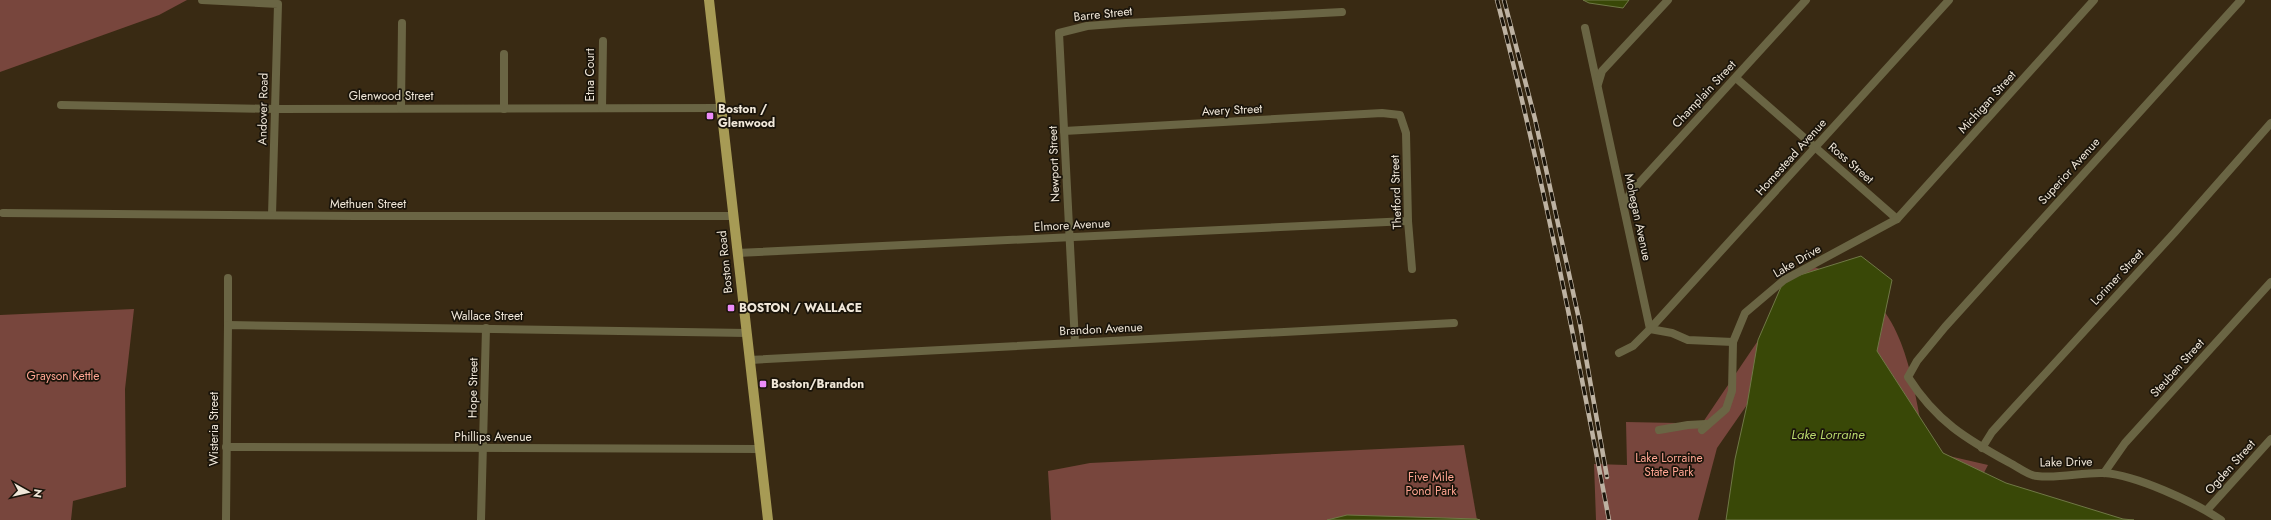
<svg xmlns="http://www.w3.org/2000/svg" width="2271" height="520" viewBox="0 0 2271 520" font-family="Jost,sans-serif">
  <style>
    .green { fill: #78463d }
    .water { fill: #394807; stroke: #707846 }
    .lines { fill: none; stroke-linecap: round; stroke-linejoin: round }
    .street { stroke: #6a6544; stroke-width: 8 }
    .primary { stroke: #a79b55; stroke-width: 10 }
    .rail-casing { stroke: #bdb2a2; stroke-width: 4.5 }
    .rail { stroke: #1a140a; stroke-width: 3; stroke-dasharray: 9; stroke-linecap: butt }
    .poi-dot { fill: #ed8cf9; stroke: #1a140a; stroke-width: 1.5 }
    .labels { text-anchor: middle; stroke-width: 3.5; stroke-linejoin: round; paint-order: stroke }
    .street-label { font-size: 12px; fill: #f0e7d9; stroke: #1a140a }
    .poi-label { font-size: 12px; font-weight: bold; fill: #f0e7d9; stroke: #1a140a; text-anchor: start }
    .park-label { font-size: 12px; fill: #fea492; stroke: #1a140a }
    .water-label { font-size: 13px; font-style: italic; fill: #b8d86c; stroke: #1a140a }
  </style>
  <rect width="100%" height="100%" fill="#392a13"/>
  <!-- green -->
  <g class="green">
    <polygon points="0,0 187,0 159,15 0,72"/>
    <path d="M1809,265c15,6 38,13 51,22 48,33 54,105 65,157l24,12 39,9 -13,25 -38,-9 -30,-14 -30,-116 -24,-45 -29,-12 -107,154 -19,72h-102l-2,-56 33,1 -1,-43 51,1 22,5z"/>
    <polygon points="134,309 125,389 126,487 73,501 71,520 0,520 0,315"/>
    <polygon points="1464,445 1477,520 1051,520 1048,471 1090,463"/>
  </g>
  <!-- water -->
  <g class="water">
    <polygon points="1583,0 1629,0 1623,8 1589,3"/>
    <polygon points="1861,256 1892,280 1877,351 1943,453 2006,483 2123,519 2134,520 1726,520 1735,459 1747,405 1758,340 1784,280"/>
    <polygon points="1347,515 1477,519 1480,520 1327,520"/>
  </g>
  <g class="lines">
    <!-- street -->
    <g class="street">
      <polyline points="202,0 278,4 272,215"/>
      <polyline points="1585,28 1650,329 1672,333 1688,340 1733,342"/>
      <polyline points="1736,78 1897,219"/>
      <polyline points="1598,84 1602,71 1668,0"/>
      <polyline points="61,105 276,109 721,108"/>
      <polyline points="401,108 402,23"/>
      <polyline points="602,108 603,41"/>
      <polyline points="504,109 504,54"/>
      <polyline points="1064,131 1382,113 1400,115 1406,133 1408,221 1412,269"/>
      <polyline points="1624,207 1630,193 1806,0"/>
      <polyline points="3,213 356,216 733,216"/>
      <polyline points="737,253 1408,221"/>
      <polyline points="228,325 228,278"/>
      <polyline points="1075,342 1059,33 1087,26 1126,23 1342,12"/>
      <polyline points="1619,353 1633,346 1650,329 1949,0"/>
      <polyline points="750,360 1454,323"/>
      <polyline points="1659,430 1688,425 1706,424"/>
      <polyline points="1702,430 1726,409 1732,391 1733,342 1745,313 1784,280 1897,219 2094,0"/>
      <polyline points="226,447 760,449"/>
      <polyline points="1982,448 1992,432 2011,411 2175,232 2271,123"/>
      <polyline points="2104,473 2125,443 2271,282"/>
      <polyline points="2207,510 2271,439"/>
      <polyline points="226,520 228,325 747,333"/>
      <polyline points="481,520 486,328"/>
      <path d="M2221,520c-27,-18 -85,-45 -117,-47 -22,-1 -45,6 -67,3 -8,0 -19,-9 -27,-13 -44,-24 -74,-42 -102,-86l9,-16 28,-34 296,-327"/>
    </g>
    <!-- primary -->
    <polyline class="primary" points="709,0 768,520"/>
    <defs>
      <g id="rail">
        <path d="M1497,0c45,172 79,346 112,520"/>
        <polyline points="1504,0 1535,119 1580,324 1607,477"/>
      </g>
    </defs>
    <!-- rail casing -->
    <use href="#rail" class="rail-casing"/>
    <!-- rail -->
    <use href="#rail" class="rail"/>
  </g>
  <!-- markers -->
  <g class="poi-dot">
    <rect x="706" y="112" width="8" height="8" rx="2"/>
    <rect x="727" y="304" width="8" height="8" rx="2"/>
    <rect x="759" y="380" width="8" height="8" rx="2"/>
  </g>
  <g class="labels">
    <!-- street labels -->
    <g class="street-label">
      <text transform="translate(1103 14) rotate(-6)" y="4">Barre Street</text>
      <text transform="translate(590 75) rotate(-90)" y="4">Etna Court</text>
      <text transform="translate(1704 94) rotate(-47)" y="4">Champlain Street</text>
      <text x="391" y="100">Glenwood Street</text>
      <text transform="translate(1987 102) rotate(-48)" y="4">Michigan Street</text>
      <text transform="translate(263 109) rotate(-89)" y="4">Andover Road</text>
      <text transform="translate(1232 110) rotate(-3)" y="4">Avery Street</text>
      <text transform="translate(1791 157) rotate(-48)" y="4">Homestead Avenue</text>
      <text transform="translate(1851 163) rotate(41)" y="4">Ross Street</text>
      <text transform="translate(1054 164) rotate(-92)" y="4">Newport Street</text>
      <text transform="translate(2069 171) rotate(-48)" y="4">Superior Avenue</text>
      <text transform="translate(1396 192) rotate(-92)" y="4">Thetford Street</text>
      <text x="368" y="208">Methuen Street</text>
      <text transform="translate(1638 217) rotate(78)" y="4">Mohegan Avenue</text>
      <text transform="translate(1072 225) rotate(-3)" y="4">Elmore Avenue</text>
      <text transform="translate(1797 261) rotate(-30)" y="4">Lake Drive</text>
      <text transform="translate(725 262) rotate(-96)" y="4">Boston Road</text>
      <text transform="translate(2117 277) rotate(-47)" y="4">Lorimer Street</text>
      <text x="487" y="320">Wallace Street</text>
      <text transform="translate(1101 329) rotate(-3)" y="4">Brandon Avenue</text>
      <text transform="translate(2177 368) rotate(-48)" y="4">Steuben Street</text>
      <text transform="translate(473 388) rotate(-89)" y="4">Hope Street</text>
      <text transform="translate(214 429) rotate(-90)" y="4">Wisteria Street</text>
      <text x="493" y="441">Phillips Avenue</text>
      <text transform="translate(2066 462) rotate(-1)" y="4">Lake Drive</text>
      <text transform="translate(2230 467) rotate(-48)" y="4">Ogden Street</text>
    </g>
    <!-- poi labels -->
    <g class="poi-label">
      <text x="718" y="113">Boston /<tspan x="718" dy="14">Glenwood</tspan></text>
      <text x="739" y="312">BOSTON / WALLACE</text>
      <text x="771" y="388">Boston/Brandon</text>
    </g>
    <!-- park labels -->
    <g class="park-label">
      <text x="63" y="380">Grayson Kettle</text>
      <text x="1669" y="462">Lake Lorraine<tspan x="1669" dy="14">State Park</tspan></text>
      <text x="1431" y="481">Five Mile<tspan x="1431" dy="14">Pond Park</tspan></text>
    </g>
    <!-- water labels -->
    <g class="water-label">
      <text x="1828" y="439">Lake Lorraine</text>
    </g>
  </g>
  <!-- north arrow -->
  <g transform="translate(28 492) rotate(98)" stroke="#1a140a" stroke-width="3" paint-order="stroke">
  <path d="M0-3L7 15L0 10L-7 15Z" fill="#f0e7d9"/>
  <text y="-6" font-size="11" font-weight="bold" text-anchor="middle" fill="#f0e7d9">N</text>
  </g>
</svg>
